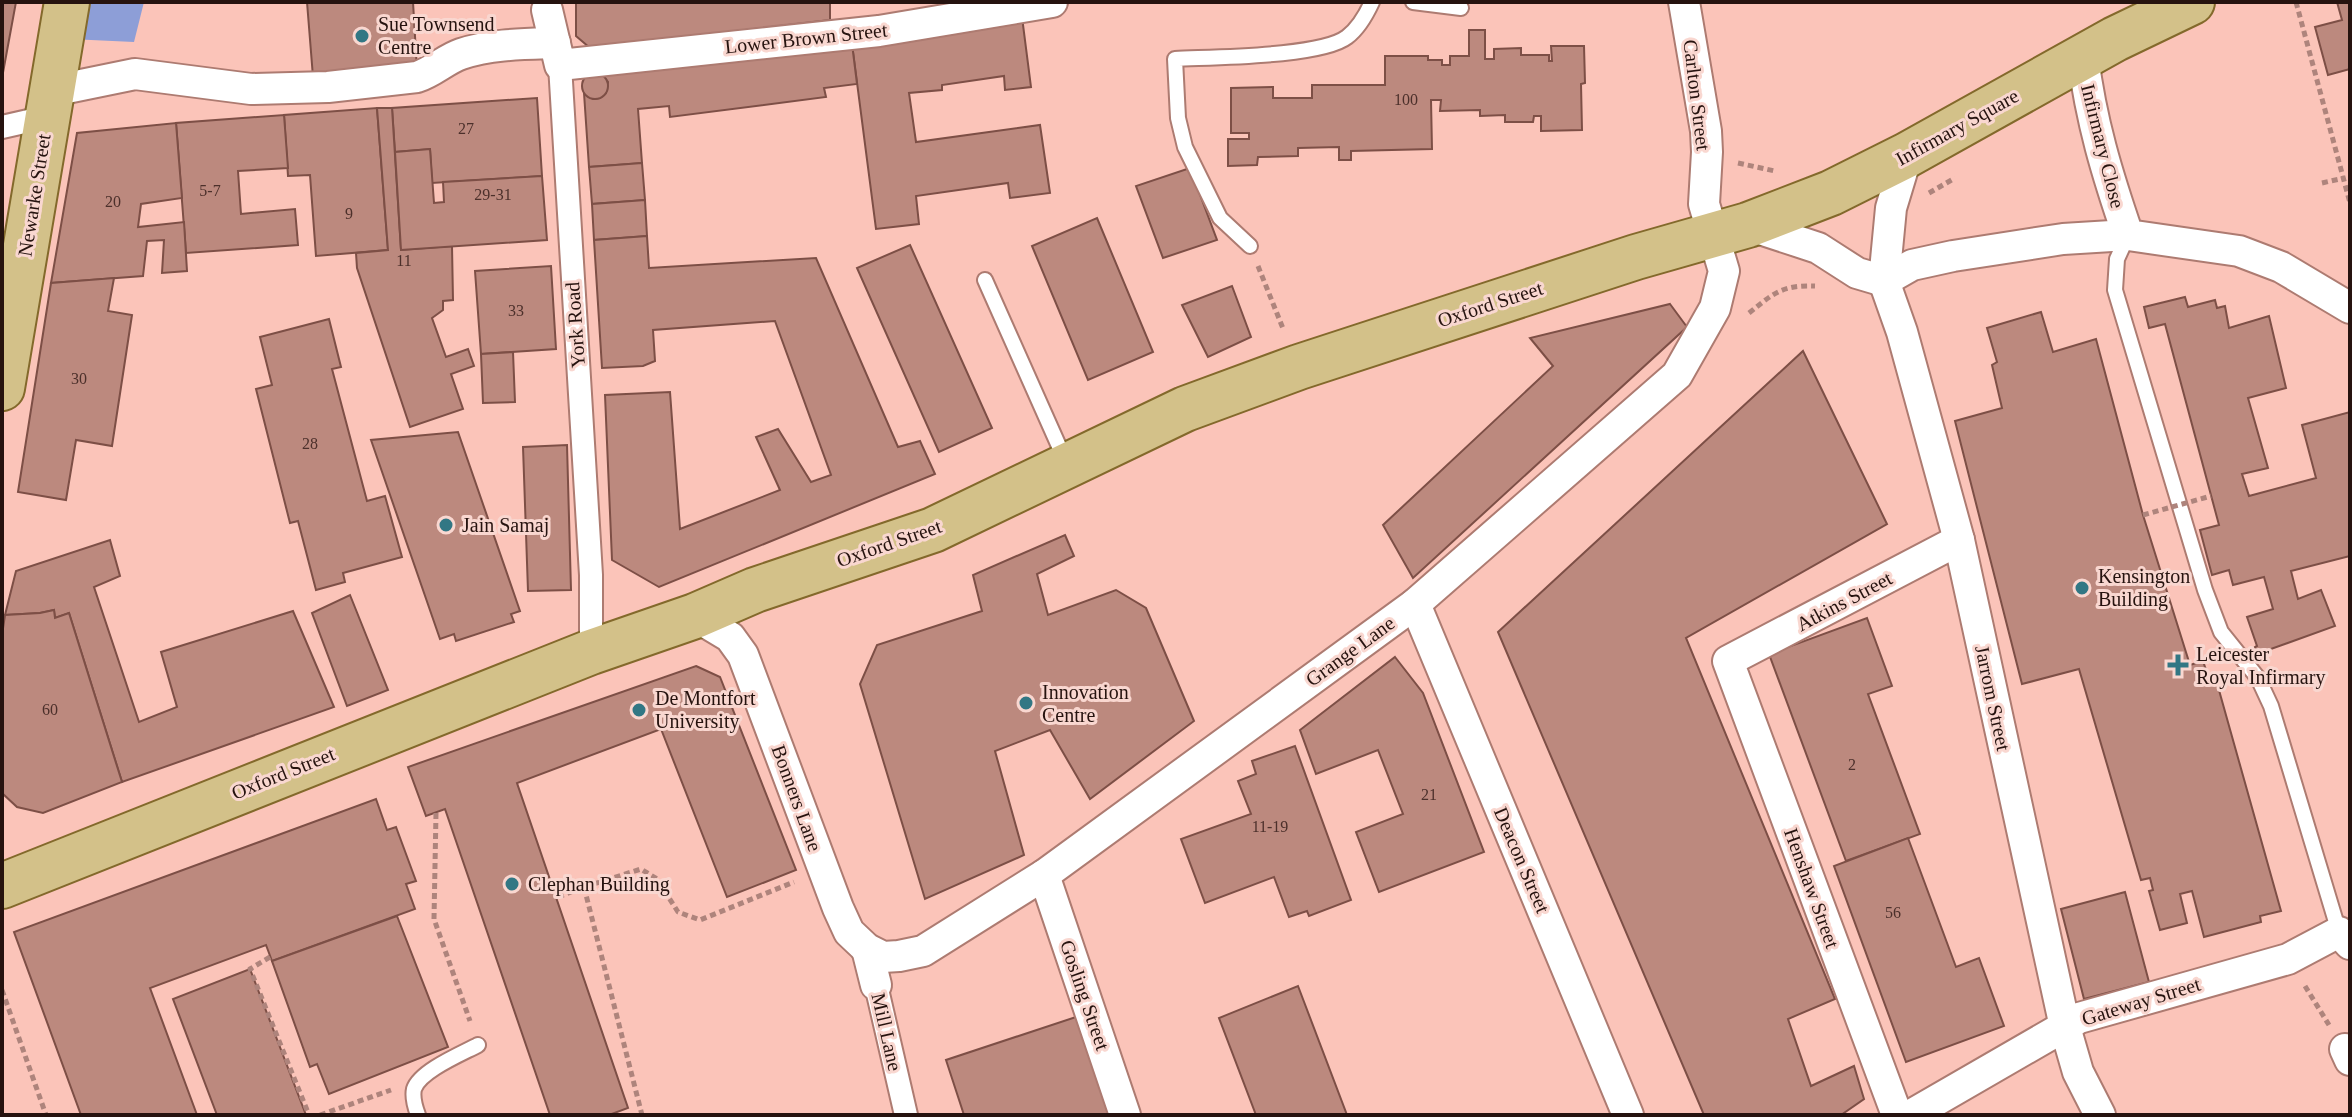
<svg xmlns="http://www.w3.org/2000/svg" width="2352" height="1117" viewBox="0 0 2352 1117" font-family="Georgia,serif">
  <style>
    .forest { fill: #8d9ed7 }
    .building { fill: #bc897e; stroke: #7d4f46; stroke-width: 2 }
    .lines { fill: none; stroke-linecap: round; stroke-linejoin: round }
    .service-casing { stroke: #ad7b71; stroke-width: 18 }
    .pedestrian-casing { stroke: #ad7b71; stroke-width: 26 }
    .minor-casing { stroke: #ad7b71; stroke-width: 34 }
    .primary-casing { stroke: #83692b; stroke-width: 48 }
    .path { stroke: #ae847c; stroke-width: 5; stroke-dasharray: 6 4; stroke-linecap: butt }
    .service { stroke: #fff; stroke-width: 14 }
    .pedestrian { stroke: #fff; stroke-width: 22 }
    .minor { stroke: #fff; stroke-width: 30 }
    .primary { stroke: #d3c189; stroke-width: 44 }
    .path-bridge { stroke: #ae847c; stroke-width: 5; stroke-dasharray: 6 4; stroke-linecap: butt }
    .poi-dot { fill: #327784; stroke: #f9d7d0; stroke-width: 3 }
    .labels { text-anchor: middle; stroke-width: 6; stroke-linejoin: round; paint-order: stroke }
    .number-label { font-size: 16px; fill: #4c302b }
    .poi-label { font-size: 20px; fill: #26130f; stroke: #f9d7d0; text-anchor: start }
    .street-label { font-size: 20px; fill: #26130f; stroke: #f9d7d0 }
  </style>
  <rect width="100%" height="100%" fill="#fbc4b9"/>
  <!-- forest -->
  <polygon class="forest" points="55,2 144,2 134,42 48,38"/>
  <!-- building -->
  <g class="building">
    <polygon points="2,2 16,2 2,78"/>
    <polygon points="307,2 413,2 417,70 313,77"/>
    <polygon points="576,2 830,2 830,20 590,48 576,36"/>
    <polygon points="2337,2 2350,2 2350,69 2328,75 2315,27 2342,20"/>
    <polygon points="1022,17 1031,87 1005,90 1004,76 942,85 942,90 909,93 916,142 1040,125 1050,193 1010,198 1008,183 916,196 919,224 876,229 852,44"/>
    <polygon points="1469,30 1485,30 1485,59 1494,59 1494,49 1521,48 1521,55 1549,55 1549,61 1552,61 1551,46 1584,46 1585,83 1581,84 1582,130 1541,131 1541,116 1534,116 1533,122 1505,122 1505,115 1480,116 1480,110 1440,111 1441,100 1431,100 1432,149 1351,151 1351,160 1339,160 1339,147 1298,148 1298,156 1258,157 1257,165 1228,166 1228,139 1249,139 1249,133 1231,133 1231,88 1273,87 1273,98 1312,98 1312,85 1385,85 1385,56 1428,56 1428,60 1442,60 1442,65 1450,65 1450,56 1469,56"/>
    <polygon points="852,44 857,84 824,88 826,97 670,117 669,106 638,109 642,163 589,167 584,93 593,99 600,98 606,93 608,82 601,73"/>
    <circle cx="595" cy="86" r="13"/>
    <polygon points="537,98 542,176 432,183 430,149 395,152 392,108"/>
    <polygon points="377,108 388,250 316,256 310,175 288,176 284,115"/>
    <polygon points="377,108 392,108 401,250 452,246 453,300 443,301 443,310 432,318 446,357 468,349 474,366 451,374 463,409 410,427 357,268 356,253 388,250"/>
    <polygon points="284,115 288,168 238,171 241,214 295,209 298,245 186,253 176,123"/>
    <polygon points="176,123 182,198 141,204 138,227 184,222 187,271 162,273 164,240 147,241 143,276 51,283 77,133"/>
    <polygon points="430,149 434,203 444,202 443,182 542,176 547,240 401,250 395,152"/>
    <polygon points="642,163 645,200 592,204 589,167"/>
    <polygon points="1190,168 1217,240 1163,258 1136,186"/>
    <polygon points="645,200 647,236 594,240 592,204"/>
    <polygon points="1097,218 1153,352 1088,380 1032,246"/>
    <polygon points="647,236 649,268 816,258 898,447 920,441 935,474 659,587 612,560 605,395 670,392 680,529 780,490 756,437 778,429 811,482 831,475 775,321 653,330 655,361 643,366 602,368 594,240"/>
    <polygon points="910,245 992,428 939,452 857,268"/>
    <polygon points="551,266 556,349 481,354 475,271"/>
    <polygon points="114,278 108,311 132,315 112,446 76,440 66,500 18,492 51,283"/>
    <polygon points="1232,286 1251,337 1208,357 1182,305"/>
    <polygon points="2185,297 2188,307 2215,300 2217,308 2225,306 2229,328 2269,316 2286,388 2248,398 2268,468 2242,474 2249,496 2316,478 2302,425 2350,412 2350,556 2291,571 2298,599 2321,590 2335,626 2257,654 2255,647 2257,646 2247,617 2273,609 2264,577 2233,585 2229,570 2212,575 2200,530 2219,525 2165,324 2149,328 2144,307"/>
    <polygon points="1670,304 1687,327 1413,578 1383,525 1553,366 1530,338"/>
    <polygon points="2041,312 2053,352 2096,339 2143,515 2190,665 2203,661 2209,679 2215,676 2281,911 2260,916 2261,922 2204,937 2192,891 2180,894 2187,923 2160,930 2149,891 2153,890 2150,878 2141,880 2079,669 2022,684 1955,421 2002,408 1992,365 1997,362 1987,328"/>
    <polygon points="329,319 341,367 332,369 367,501 385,496 402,557 343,573 345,582 316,590 298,521 290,523 256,389 272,385 260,337"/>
    <polygon points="1803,351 1887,524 1686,638 1835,999 1788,1019 1811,1086 1854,1066 1864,1099 1841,1115 1704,1115 1498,632"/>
    <polygon points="513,352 515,402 483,403 481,354"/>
    <polygon points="458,432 520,611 511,614 514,622 456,641 454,634 440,639 371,440"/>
    <polygon points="567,445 571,590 528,591 523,447"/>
    <polygon points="1065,535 1074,556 1037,574 1048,615 1116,590 1146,608 1194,721 1090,799 1050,730 995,751 1024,855 925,899 860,684 877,645 982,611 973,575"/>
    <polygon points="110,540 120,576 94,587 139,722 177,707 161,652 293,611 334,707 122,782 69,613 55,618 54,610 40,613 5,615 16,571"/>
    <polygon points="350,595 388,690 347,706 312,613"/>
    <polygon points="54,610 55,618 69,613 122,782 43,813 17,807 2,793 2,635 5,615 40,613"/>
    <polygon points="1867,618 1892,686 1868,694 1920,834 1846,861 1769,654"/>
    <polygon points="1395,657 1423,693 1484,852 1379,892 1356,832 1403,814 1378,750 1316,774 1300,730"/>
    <polygon points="696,666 720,677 796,870 727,897 661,729 517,783 628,1108 609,1115 550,1115 445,809 426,816 408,767"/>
    <polygon points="1295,746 1351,900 1309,916 1307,911 1289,917 1274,877 1205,903 1181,839 1251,814 1238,781 1256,774 1252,761"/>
    <polygon points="376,799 387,830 396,827 416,881 406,884 415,909 272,961 266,945 150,988 197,1115 81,1115 14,932"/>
    <polygon points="1908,838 1956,967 1979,958 2004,1026 1906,1062 1834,866"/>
    <polygon points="2125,892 2149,982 2084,999 2061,909"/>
    <polygon points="397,916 448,1047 329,1094 317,1064 310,1067 272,961"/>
    <polygon points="250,969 306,1115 217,1115 173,999"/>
    <polygon points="1298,986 1347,1115 1256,1115 1219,1018"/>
    <polygon points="1082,1015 1114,1115 964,1115 946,1060"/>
  </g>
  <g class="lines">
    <defs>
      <g id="service">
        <polyline points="1413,2 1461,8"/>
        <polyline points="2128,235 2117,259 2115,290 2205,590 2221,632 2258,678 2271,706 2339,932"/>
        <path d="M1250,246l-30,-28 -35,-71 -7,-29 -3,-59c37,-2 146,-2 172,-22 12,-9 19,-22 25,-35"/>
        <polyline points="985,280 1066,462"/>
        <path d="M418,1115c-3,-8 -6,-17 -4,-26 6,-18 47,-35 64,-44"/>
      </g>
      <g id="pedestrian">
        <polyline points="560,65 591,575 591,652"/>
        <polyline points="2,127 46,117"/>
        <polyline points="876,985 906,1115"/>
      </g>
      <g id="minor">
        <polyline points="547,10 560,65 879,31 1052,2"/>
        <path d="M2083,57c8,64 24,117 45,178l111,16 42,16 69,41"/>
        <path d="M52,91l83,-17 116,15 77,-2 89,-10c16,-5 29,-18 44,-23 30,-10 63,-10 94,-11"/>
        <polyline points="1907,155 1891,208 1884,281 1902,332 1959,540 2065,1027 2078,1072 2100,1115"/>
        <polyline points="1748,225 1818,248 1857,273 1884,281"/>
        <polyline points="1884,281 1912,265 1953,256 2063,239 2128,235"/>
        <polyline points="1415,604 1628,1115"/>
        <polyline points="695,616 730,637 743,655 838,908 849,932 867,949 883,957 899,956 923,951 1044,875 1415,604 1677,375 1715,308 1724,271 1704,204 1707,152 1706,131 1684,2"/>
        <polyline points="1044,875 1125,1115"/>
        <polyline points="867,949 876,985"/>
        <polyline points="2345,1049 2350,1060"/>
        <polyline points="1897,1115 1728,661 1959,540"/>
        <polyline points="1911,1115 2079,1018 2288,959 2339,932 2350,944"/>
      </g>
      <g id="primary">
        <polyline points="2,388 67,2"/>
        <polyline points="2,886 591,652 695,616 755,590 933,530 1185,409 1299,367 1636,257 1748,225 1831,193 1907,155 2115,39 2192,2"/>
      </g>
    </defs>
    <!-- service casing -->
    <use href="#service" class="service-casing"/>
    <!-- pedestrian casing -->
    <use href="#pedestrian" class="pedestrian-casing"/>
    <!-- minor casing -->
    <use href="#minor" class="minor-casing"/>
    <!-- primary casing -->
    <use href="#primary" class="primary-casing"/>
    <!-- path -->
    <g class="path">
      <polyline points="2296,2 2350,203"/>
      <polyline points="1738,163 1775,171"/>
      <polyline points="2322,183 2344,178"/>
      <polyline points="1929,193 1955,178"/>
      <polyline points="1258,266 1284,331"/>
      <path d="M1749,313c25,-20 33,-28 66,-27"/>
      <polyline points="436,813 434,919 470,1021"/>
      <polyline points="584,887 642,1115"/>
      <polyline points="558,897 584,887 641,869 657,879 678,912 700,920 794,882"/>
      <polyline points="270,957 250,969 309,1115"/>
      <polyline points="2305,986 2329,1025"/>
      <polyline points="2,990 46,1115"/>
      <polyline points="320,1115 391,1090"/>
    </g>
    <!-- service -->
    <use href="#service" class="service"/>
    <!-- pedestrian -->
    <use href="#pedestrian" class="pedestrian"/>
    <!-- minor -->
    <use href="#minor" class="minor"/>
    <!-- primary -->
    <use href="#primary" class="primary"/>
    <!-- path-bridge -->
    <polyline class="path-bridge" points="2143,515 2211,496"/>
  </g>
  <!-- markers -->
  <g class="poi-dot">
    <circle cx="362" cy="36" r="8"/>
    <circle cx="446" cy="525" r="8"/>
    <circle cx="2082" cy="588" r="8"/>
    <path d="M2174 653h8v8h8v8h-8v8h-8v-8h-8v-8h8z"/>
    <circle cx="1026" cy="703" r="8"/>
    <circle cx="639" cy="710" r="8"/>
    <circle cx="512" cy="884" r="8"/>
  </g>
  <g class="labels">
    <!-- number labels -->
    <g class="number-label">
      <text x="1406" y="105">100</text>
      <text x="466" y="134">27</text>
      <text x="210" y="196">5-7</text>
      <text x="493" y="200">29-31</text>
      <text x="113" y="207">20</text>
      <text x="349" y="219">9</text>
      <text x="404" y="266">11</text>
      <text x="516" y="316">33</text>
      <text x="79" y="384">30</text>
      <text x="310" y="449">28</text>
      <text x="50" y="715">60</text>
      <text x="1852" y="770">2</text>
      <text x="1429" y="800">21</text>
      <text x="1270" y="832">11-19</text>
      <text x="1893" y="918">56</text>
    </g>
    <!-- poi labels -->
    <g class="poi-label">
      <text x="378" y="31">Sue Townsend<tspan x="378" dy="23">Centre</tspan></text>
      <text x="462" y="532">Jain Samaj</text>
      <text x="2098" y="583">Kensington<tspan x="2098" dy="23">Building</tspan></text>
      <text x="2196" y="661">Leicester<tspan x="2196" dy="23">Royal Infirmary</tspan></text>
      <text x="1042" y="699">Innovation<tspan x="1042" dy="23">Centre</tspan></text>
      <text x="655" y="705">De Montfort<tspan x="655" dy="23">University</tspan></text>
      <text x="528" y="891">Clephan Building</text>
    </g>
    <!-- street labels -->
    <g class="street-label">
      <text transform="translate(806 38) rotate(-6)" y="7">Lower Brown Street</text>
      <text transform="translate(1697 95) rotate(83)" y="7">Carlton Street</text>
      <text transform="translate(1957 127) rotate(-29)" y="7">Infirmary Square</text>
      <text transform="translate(2103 146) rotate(76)" y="7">Infirmary Close</text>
      <text transform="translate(34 195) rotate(-81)" y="7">Newarke Street</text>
      <text transform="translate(1490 304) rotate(-18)" y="7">Oxford Street</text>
      <text transform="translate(575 325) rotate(-94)" y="7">York Road</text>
      <text transform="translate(889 543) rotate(-19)" y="7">Oxford Street</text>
      <text transform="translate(1844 601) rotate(-28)" y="7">Atkins Street</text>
      <text transform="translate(1350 651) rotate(-36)" y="7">Grange Lane</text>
      <text transform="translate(1993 698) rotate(78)" y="7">Jarrom Street</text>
      <text transform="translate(283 773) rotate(-22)" y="7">Oxford Street</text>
      <text transform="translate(797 798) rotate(70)" y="7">Bonners Lane</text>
      <text transform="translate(1522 860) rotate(67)" y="7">Deacon Street</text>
      <text transform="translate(1812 888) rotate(70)" y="7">Henshaw Street</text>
      <text transform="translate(1085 995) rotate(71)" y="7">Gosling Street</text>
      <text transform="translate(2141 1001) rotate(-17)" y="7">Gateway Street</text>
      <text transform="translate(887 1032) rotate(77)" y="7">Mill Lane</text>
    </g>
  </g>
  <!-- border -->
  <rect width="2352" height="1117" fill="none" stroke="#26130f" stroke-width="8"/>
</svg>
